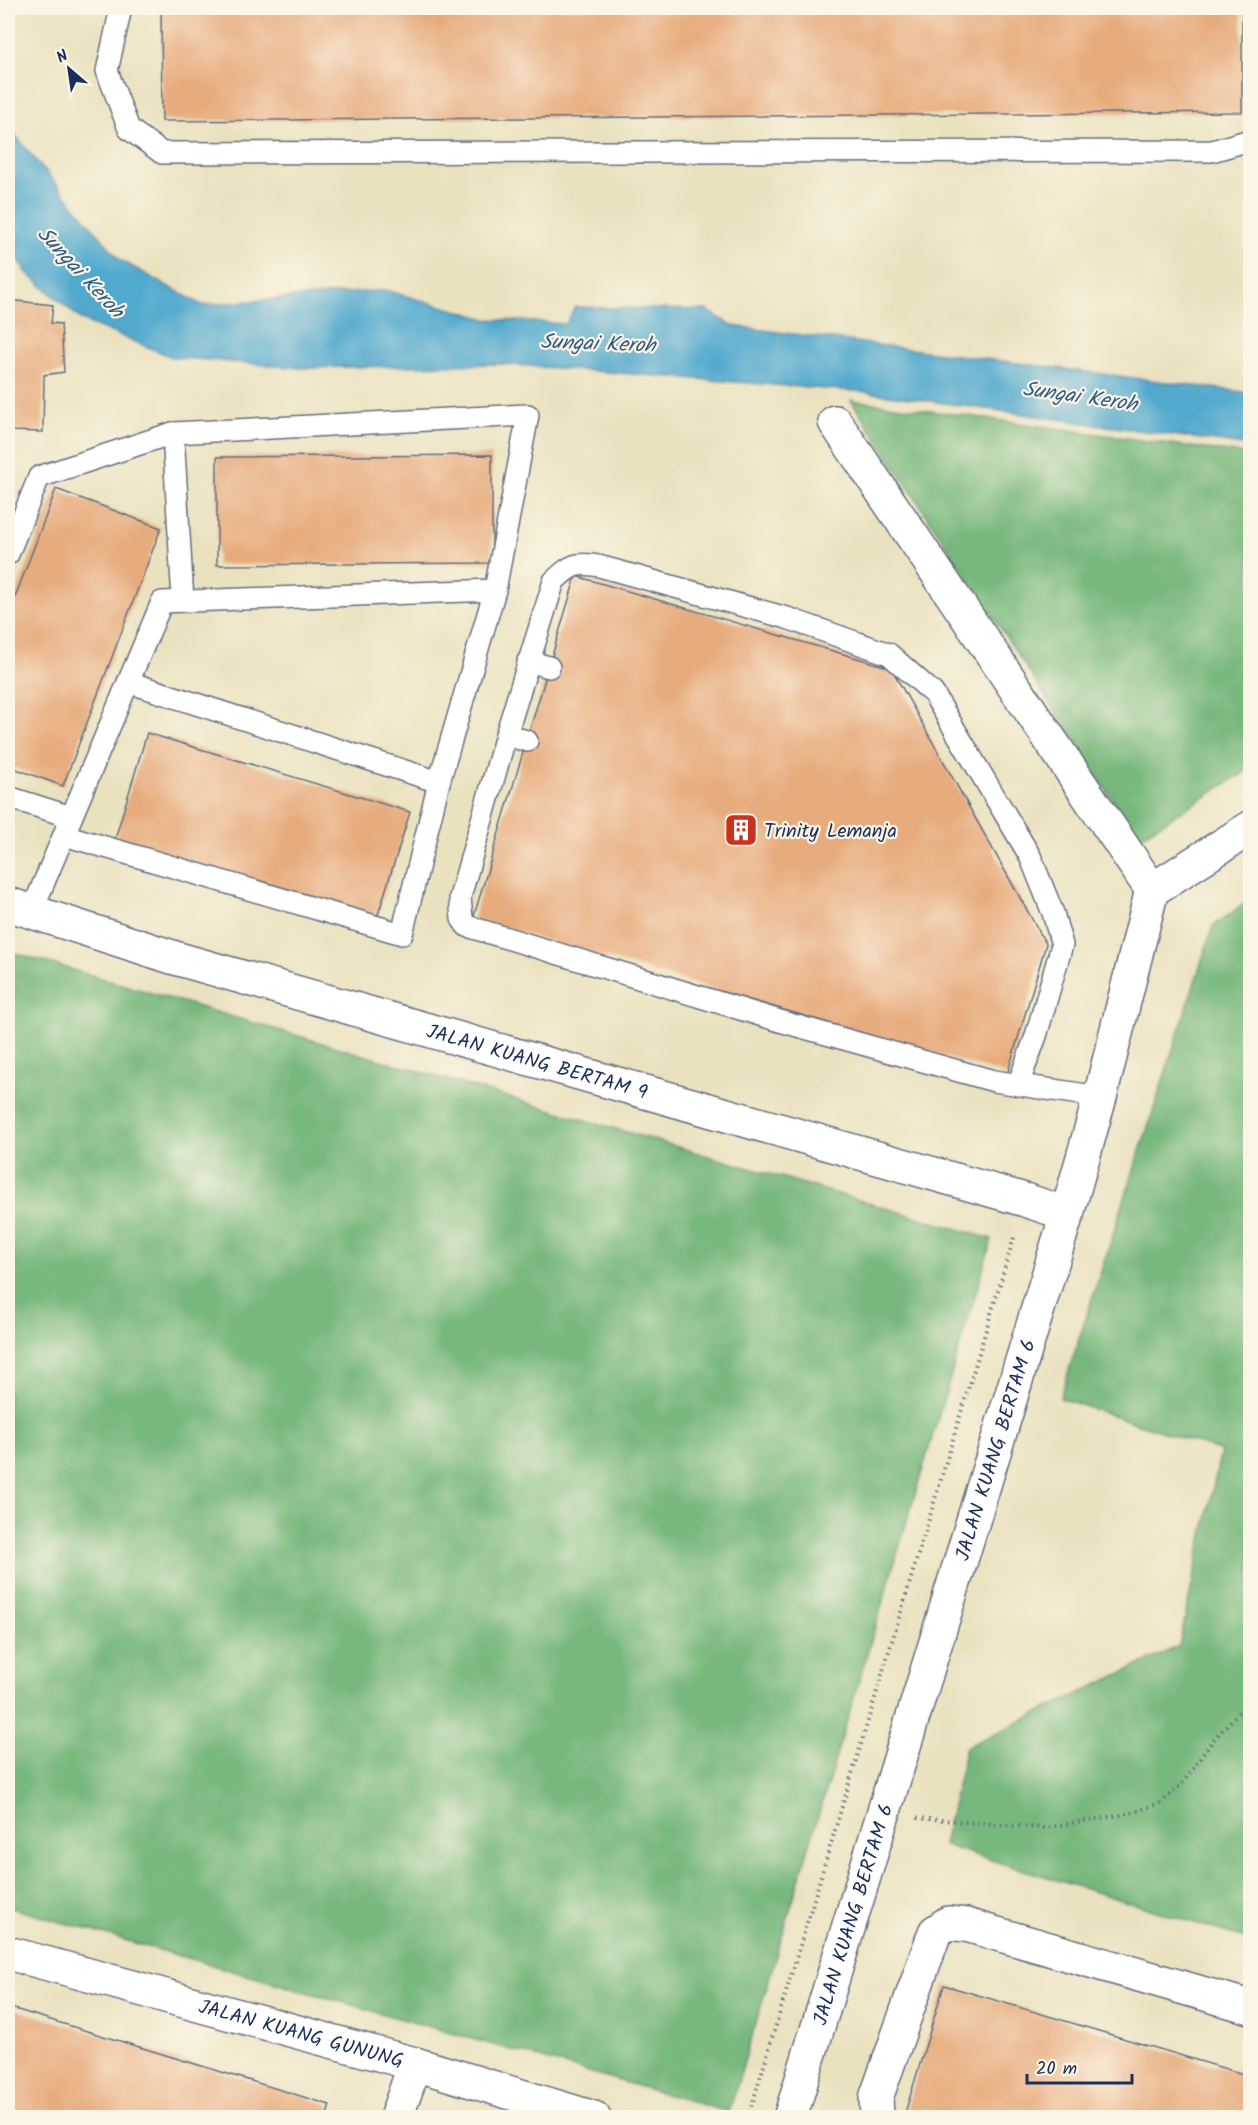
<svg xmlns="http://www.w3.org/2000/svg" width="1258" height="2125" viewBox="0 0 1258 2125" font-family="Kalam,sans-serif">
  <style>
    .forest { fill: #77b87b; stroke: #49746c; stroke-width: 1.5 }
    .water { fill: #51a9ce; stroke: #366c96; stroke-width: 1.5 }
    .building { fill: #e7ac7e }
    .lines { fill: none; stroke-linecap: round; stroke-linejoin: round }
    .service-casing { stroke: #636e80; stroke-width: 24 }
    .minor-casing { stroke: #636e80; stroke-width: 36 }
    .tertiary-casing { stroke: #636e80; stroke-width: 36 }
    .path { stroke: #636e80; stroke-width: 4; stroke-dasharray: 1.5 4.5; stroke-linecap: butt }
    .service { stroke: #fff; stroke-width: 21 }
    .minor { stroke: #fff; stroke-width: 33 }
    .tertiary { stroke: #fff; stroke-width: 33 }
    .labels { text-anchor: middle; stroke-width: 4.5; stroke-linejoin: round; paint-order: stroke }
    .poi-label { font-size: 20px; fill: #1b2f5e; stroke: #fcf5e5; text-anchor: start }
    .street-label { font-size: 20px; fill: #1b2f5e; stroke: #fcf5e5 }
    .water-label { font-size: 21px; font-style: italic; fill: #2e5a85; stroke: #fcf5e5 }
  </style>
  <rect width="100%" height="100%" fill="#fcf5e5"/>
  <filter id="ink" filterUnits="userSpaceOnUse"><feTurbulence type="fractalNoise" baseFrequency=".0167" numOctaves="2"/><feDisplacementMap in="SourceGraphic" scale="12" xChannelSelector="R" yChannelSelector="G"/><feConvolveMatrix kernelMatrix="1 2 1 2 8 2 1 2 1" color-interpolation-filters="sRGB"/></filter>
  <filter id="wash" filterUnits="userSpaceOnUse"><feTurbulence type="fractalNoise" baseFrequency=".008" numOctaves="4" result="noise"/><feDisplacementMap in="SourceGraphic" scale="24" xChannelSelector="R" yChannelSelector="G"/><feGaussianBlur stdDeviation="1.35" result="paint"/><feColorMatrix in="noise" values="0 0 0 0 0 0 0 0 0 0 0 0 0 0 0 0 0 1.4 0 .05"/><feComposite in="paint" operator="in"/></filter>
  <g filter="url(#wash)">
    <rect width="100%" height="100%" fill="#eae2bf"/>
    <!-- forest -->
    <g class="forest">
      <polygon points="851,400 1250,455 1250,769 1138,838"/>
      <polygon points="1250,900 1250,1940 943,1845 966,1747 1179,1646 1221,1451 1060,1398 1213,926"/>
      <polygon points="8,951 992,1239 729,2112 8,1907"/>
    </g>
    <!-- water -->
    <polygon class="water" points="8,127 120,260 202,305 385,290 487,319 566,324 575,307 707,310 732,326 1250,393 1250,446 866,392 503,364 302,368 172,357 82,320 26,272 8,242"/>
    <g id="blocks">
      <!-- building -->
      <g class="building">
        <polygon points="161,8 1242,8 1242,112 162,121"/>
        <polygon points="8,300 53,305 51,323 61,324 64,372 44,375 43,432 8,431"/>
        <polygon points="492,455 492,563 217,565 217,457"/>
        <polygon points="56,489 161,528 63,786 8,766 8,616"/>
        <polygon points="576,576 891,668 1046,944 1007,1075 473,919"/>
        <polygon points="147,733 410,812 377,918 115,839"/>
        <polygon points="944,1985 1250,2076 1250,2110 1248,2118 921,2118 905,2113"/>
        <polygon points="8,2007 330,2105 326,2118 21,2118 8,2114"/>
      </g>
    </g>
  </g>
  <g filter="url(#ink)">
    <use href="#blocks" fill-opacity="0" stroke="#636e80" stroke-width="1.5"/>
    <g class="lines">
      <defs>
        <g id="service">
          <polyline points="121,8 107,71 129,129 162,153 1212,151 1250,140"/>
          <polyline points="173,433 183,601"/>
          <polyline points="8,554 39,477 173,433 528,415 495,590 439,782 402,934 64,835"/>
          <polyline points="528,661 549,667"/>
          <polyline points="128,682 439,782"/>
          <polyline points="506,735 527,741"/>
          <polyline points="8,797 71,817"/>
          <polyline points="31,913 162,602 495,590"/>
          <path d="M1018,1085l18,-49 26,-91 -9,-32 -23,-57 -97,-163 -44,-39 -102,-36 -188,-52c-24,-4 -28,-1 -45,15l-48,154 -46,162 2,22 5,7 316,96 211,59 106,16"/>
        </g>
        <g id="minor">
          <polyline points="835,422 1152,890"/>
          <path id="s1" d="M8,904l167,54 850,242 42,14"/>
          <polyline points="396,2118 415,2064"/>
          <path id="s2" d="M790,2118l277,-904 33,-117 52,-207 98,-62"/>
          <polyline points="879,2118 877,2115 876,2098 935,1932 948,1923 966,1925 1250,2007"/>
        </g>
        <g id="tertiary">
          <path id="s3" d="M8,1953l407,111 179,54"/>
        </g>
      </defs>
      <!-- service casing -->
      <use href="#service" class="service-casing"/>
      <!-- minor casing -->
      <use href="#minor" class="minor-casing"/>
      <!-- tertiary casing -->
      <use href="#tertiary" class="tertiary-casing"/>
      <!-- path -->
      <g class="path">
        <polyline points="1250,1311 1248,1327 1250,1332"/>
        <polyline points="917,1818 1043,1828 1131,1813 1160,1803 1182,1784 1214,1739 1250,1700"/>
        <polyline points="748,2118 1015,1234"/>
      </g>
      <!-- service -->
      <use href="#service" class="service"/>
      <!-- minor -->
      <use href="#minor" class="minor"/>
      <!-- tertiary -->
      <use href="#tertiary" class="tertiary"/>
    </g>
  </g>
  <!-- icons -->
  <defs>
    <symbol id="building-square" viewBox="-11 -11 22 22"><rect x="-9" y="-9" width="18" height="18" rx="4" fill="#c8321e" stroke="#fcf5e5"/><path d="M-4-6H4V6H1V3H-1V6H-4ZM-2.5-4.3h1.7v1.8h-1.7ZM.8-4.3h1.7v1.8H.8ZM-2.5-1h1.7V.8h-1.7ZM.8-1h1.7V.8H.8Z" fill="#fff"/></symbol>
  </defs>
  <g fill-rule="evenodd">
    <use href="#building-square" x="722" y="811" width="38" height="38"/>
  </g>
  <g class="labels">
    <!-- poi labels -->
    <g class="poi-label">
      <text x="764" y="837">Trinity Lemanja</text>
    </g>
    <!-- street labels -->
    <g class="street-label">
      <text dy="7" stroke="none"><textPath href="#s1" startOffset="552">JALAN KUANG BERTAM 9</textPath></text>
      <text dy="7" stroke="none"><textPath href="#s2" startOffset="699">JALAN KUANG BERTAM 6</textPath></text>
      <text dy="7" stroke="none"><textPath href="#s2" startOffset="213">JALAN KUANG BERTAM 6</textPath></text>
      <text dy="7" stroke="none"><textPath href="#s3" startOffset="304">JALAN KUANG GUNUNG</textPath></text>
    </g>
    <!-- water labels -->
    <g class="water-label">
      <text transform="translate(81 272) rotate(47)" y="7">Sungai Keroh</text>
      <text transform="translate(598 343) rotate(2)" y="7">Sungai Keroh</text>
      <text transform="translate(1080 396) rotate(8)" y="7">Sungai Keroh</text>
    </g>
  </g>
  <!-- margin -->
  <rect width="1258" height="2125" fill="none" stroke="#fcf5e5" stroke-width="30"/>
  <!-- north arrow -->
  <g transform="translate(69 69) rotate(331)" stroke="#fcf5e5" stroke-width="4.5" paint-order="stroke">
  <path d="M0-4.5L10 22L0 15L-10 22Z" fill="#1b2f5e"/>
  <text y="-9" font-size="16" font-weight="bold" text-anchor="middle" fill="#1b2f5e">N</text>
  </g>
  <!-- scale -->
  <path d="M1027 2074v9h105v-9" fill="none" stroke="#1b2f5e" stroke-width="3"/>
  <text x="1036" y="2074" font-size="18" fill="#1b2f5e" stroke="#fcf5e5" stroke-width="4.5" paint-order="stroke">20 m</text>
</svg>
